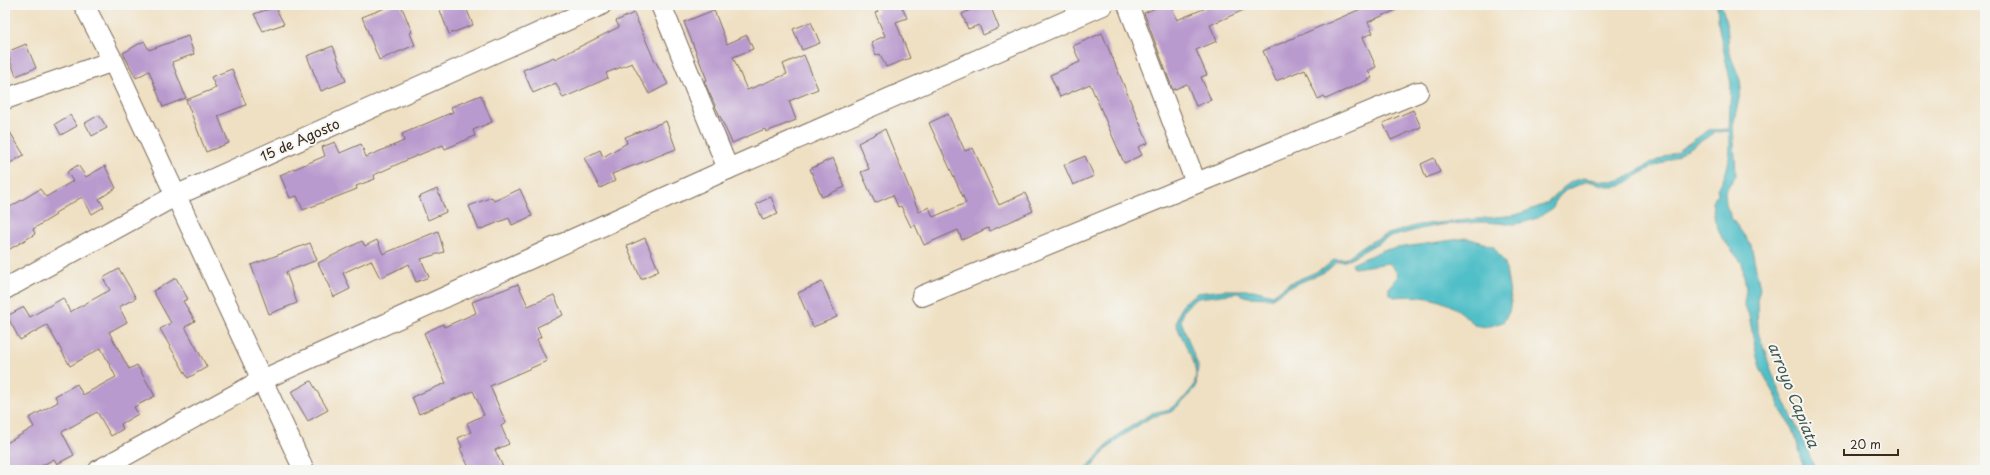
<svg xmlns="http://www.w3.org/2000/svg" width="1990" height="475" viewBox="0 0 1990 475" font-family="'Playpen Sans',sans-serif">
  <style>
    .water { fill: #51bfc8; stroke: #467473 }
    .building { fill: #b99ace }
    .lines { fill: none; stroke-linecap: round; stroke-linejoin: round }
    .minor-casing { stroke: #7a6a58; stroke-width: 22 }
    .minor { stroke: #fff; stroke-width: 20 }
    .labels { text-anchor: middle; stroke-width: 4; stroke-linejoin: round; paint-order: stroke }
    .street-label { font-size: 14px; fill: #3b2a1e; stroke: #f6f6f2 }
    .water-label { font-size: 15px; font-style: italic; fill: #425751; stroke: #f6f6f2 }
  </style>
  <rect width="100%" height="100%" fill="#f6f6f2"/>
  <filter id="ink" filterUnits="userSpaceOnUse"><feTurbulence type="fractalNoise" baseFrequency=".025" numOctaves="2"/><feDisplacementMap in="SourceGraphic" scale="8" xChannelSelector="R" yChannelSelector="G"/><feConvolveMatrix kernelMatrix="1 2 1 2 8 2 1 2 1" color-interpolation-filters="sRGB"/></filter>
  <filter id="wash" filterUnits="userSpaceOnUse"><feTurbulence type="fractalNoise" baseFrequency=".012" numOctaves="4" result="noise"/><feDisplacementMap in="SourceGraphic" scale="16" xChannelSelector="R" yChannelSelector="G"/><feGaussianBlur stdDeviation="0.9" result="paint"/><feColorMatrix in="noise" values="0 0 0 0 0 0 0 0 0 0 0 0 0 0 0 0 0 1.4 0 .05"/><feComposite in="paint" operator="in"/></filter>
  <g filter="url(#wash)">
    <rect width="100%" height="100%" fill="#efe0c3"/>
    <!-- water -->
    <g class="water">
      <path d="M1717,5h4l6,18 2,29 11,28 1,9 -8,37 3,49 -11,16 1,14 6,14 19,26 9,43 -3,12 1,32 16,46 42,92 -14,-1 -1,-13 -8,-27 -14,-22 -2,-9 -16,-28 -4,-13 -8,-42 -4,-8 1,-19 -4,-25 -20,-25 -7,-17 -3,-19 6,-10 -1,-4c12,-10 15,-43 12,-57l-13,1 -43,26 -27,12 -25,16 -10,1 -23,-6 -22,9 -10,9 -3,9 -16,10 -12,4 -10,2 -33,-2 -43,3 -19,4 -33,9 -42,23 -8,1 -12,10 -36,15 -17,11 -24,-1 -11,-4 -39,5 -7,4 -8,9 -2,10 17,45 -2,21 -8,10 -17,15 -20,5 -29,19 -15,13 -18,21h-4l31,-34 36,-23 18,-4 15,-12 9,-11 2,-11 -2,-12 -18,-39 3,-13 6,-9 12,-9 27,-3h29l20,5 15,-11 35,-15 11,-9 11,-1 18,-13 22,-11 33,-10 98,-10 30,-11 18,-17 9,-6 11,-3 19,3h13l12,-4 21,-13 27,-12 33,-22 20,-1 2,-45 -12,-55z"/>
      <path d="M1467,238l26,8 12,18 6,36 -2,12 -6,10 -16,5 -13,-2c-20,-25 -49,-31 -80,-28l-5,-4v-6l9,-11 -2,-5 -7,-8 -35,5 -2,-4 31,-14z"/>
    </g>
    <g id="blocks">
      <!-- building -->
      <g class="building">
        <polygon points="393,5 401,5 412,32 410,33 415,45 379,60 362,17"/>
        <polygon points="438,5 465,5 473,25 449,34"/>
        <polygon points="875,5 901,5 907,18 896,22 910,58 886,67 880,54 876,55 871,42 885,36 875,13 878,12"/>
        <polygon points="971,5 990,5 999,28 983,35 979,25 968,29 962,14 972,9"/>
        <polygon points="1163,5 1171,5 1177,20 1213,5 1255,5 1210,25 1217,41 1196,50 1207,75 1201,77 1211,100 1196,106 1187,84 1173,90 1144,13"/>
        <polygon points="1370,5 1408,5 1368,22 1373,33 1363,37 1376,67 1368,71 1372,78 1326,99 1324,96 1318,99 1305,69 1276,81 1263,51"/>
        <polygon points="275,7 284,24 263,31 254,14"/>
        <polygon points="714,10 727,44 747,35 753,49 733,57 747,90 787,74 783,64 804,55 818,89 789,101 796,120 766,132 765,129 732,143 704,81 707,80 684,22"/>
        <polygon points="634,13 653,57 668,84 649,94 632,63 606,73 608,78 563,98 556,83 533,93 523,70 554,57 555,59 619,27 616,21"/>
        <polygon points="811,22 820,43 802,50 793,29"/>
        <polygon points="1102,33 1148,143 1138,147 1142,155 1124,163 1090,84 1060,97 1050,75 1080,62 1073,46"/>
        <polygon points="188,36 194,54 172,62 186,98 163,107 149,71 136,78 123,53 144,41 149,50"/>
        <polygon points="26,44 36,68 16,76 7,52"/>
        <polygon points="333,46 346,81 321,91 307,56"/>
        <polygon points="232,69 246,105 218,116 229,143 206,152 186,100 216,88 211,77"/>
        <polygon points="481,95 492,122 473,130 475,136 445,149 443,145 409,159 374,175 375,179 356,186 357,189 303,210 297,196 290,198 280,175 325,156 322,147 335,142 340,153 361,144 366,157 404,141 402,134 453,112 451,107"/>
        <polygon points="1413,110 1421,127 1391,140 1383,123"/>
        <polygon points="948,114 965,151 973,148 999,205 1025,193 1033,211 990,231 988,228 962,240 958,230 924,245 915,225 911,227 901,206 898,207 893,195 875,203 861,172 869,169 858,143 885,129 919,212 929,207 933,217 966,203 929,123"/>
        <polygon points="70,115 77,126 61,135 55,124"/>
        <polygon points="99,115 107,128 92,136 85,123"/>
        <polygon points="666,121 676,149 612,174 615,181 600,188 584,158 600,150 603,157 627,143 625,137"/>
        <polygon points="5,124 24,155 5,166"/>
        <polygon points="1085,156 1094,176 1073,185 1064,165"/>
        <polygon points="833,158 845,187 822,197 810,169"/>
        <polygon points="1434,158 1440,172 1426,178 1421,164"/>
        <polygon points="78,165 86,177 105,166 116,188 99,199 104,207 92,214 82,197 55,213 56,215 33,229 35,234 5,252 5,210 40,189 46,197 73,181 67,172"/>
        <polygon points="437,189 446,212 428,220 419,197"/>
        <polygon points="520,189 532,216 512,225 509,218 479,230 469,206 492,197 494,201"/>
        <polygon points="771,197 778,214 763,220 756,204"/>
        <polygon points="438,231 444,252 421,259 429,277 416,282 409,264 380,278 371,260 343,273 350,289 334,297 318,263 362,241 365,246 377,240 383,254"/>
        <polygon points="645,238 659,271 641,279 627,246"/>
        <polygon points="310,243 317,260 286,272 297,303 269,314 251,265"/>
        <polygon points="119,269 136,298 119,307 127,322 109,332 129,369 137,365 155,396 134,407 138,414 121,424 123,429 111,436 97,412 62,432 74,455 57,464 54,459 34,470 5,470 5,444 34,427 29,418 58,402 55,396 77,384 83,395 116,377 101,348 70,366 47,325 20,340 7,316 24,307 30,317 63,298 70,312 110,290 103,278"/>
        <polygon points="176,278 188,299 183,301 195,321 185,327 207,367 188,378 160,329 171,323 153,291"/>
        <polygon points="822,282 837,317 813,327 798,293"/>
        <polygon points="518,284 528,306 554,295 563,315 537,327 541,337 537,339 547,361 490,386 506,423 501,426 509,444 495,450 503,467 495,470 470,470 460,448 462,447 458,438 471,432 467,423 484,415 473,391 419,414 412,397 446,383 424,333 443,324 444,327 476,313 472,302"/>
        <polygon points="311,381 328,410 308,421 291,392"/>
      </g>
    </g>
  </g>
  <g filter="url(#ink)">
    <use href="#blocks" fill-opacity="0" stroke="#7a6a58" stroke-width="1"/>
    <g class="lines">
      <defs>
        <g id="minor">
          <polyline points="84,5 113,61 304,470"/>
          <polyline points="661,5 728,169"/>
          <polyline points="1128,5 1196,183"/>
          <polyline points="5,99 113,61"/>
          <polyline points="5,289 175,196 601,5"/>
          <polyline points="922,296 1418,92"/>
          <polyline points="99,470 262,380 728,169 1103,5"/>
        </g>
      </defs>
      <!-- minor casing -->
      <use href="#minor" class="minor-casing"/>
      <!-- minor -->
      <use href="#minor" class="minor"/>
    </g>
  </g>
  <g class="labels">
    <!-- street labels -->
    <g class="street-label">
      <text transform="translate(300 140) rotate(-24)" y="5">15 de Agosto</text>
    </g>
    <!-- water labels -->
    <g class="water-label">
      <text transform="translate(1793 395) rotate(68)" y="5">arroyo Capiata</text>
    </g>
  </g>
  <!-- margin -->
  <rect width="1990" height="475" fill="none" stroke="#f6f6f2" stroke-width="20"/>
  <!-- scale -->
  <path d="M1844 449v6h54v-6" fill="none" stroke="#3b2a1e" stroke-width="2"/>
  <text x="1850" y="449" font-size="12" fill="#3b2a1e" stroke="#f6f6f2" stroke-width="3" paint-order="stroke">20 m</text>
</svg>
